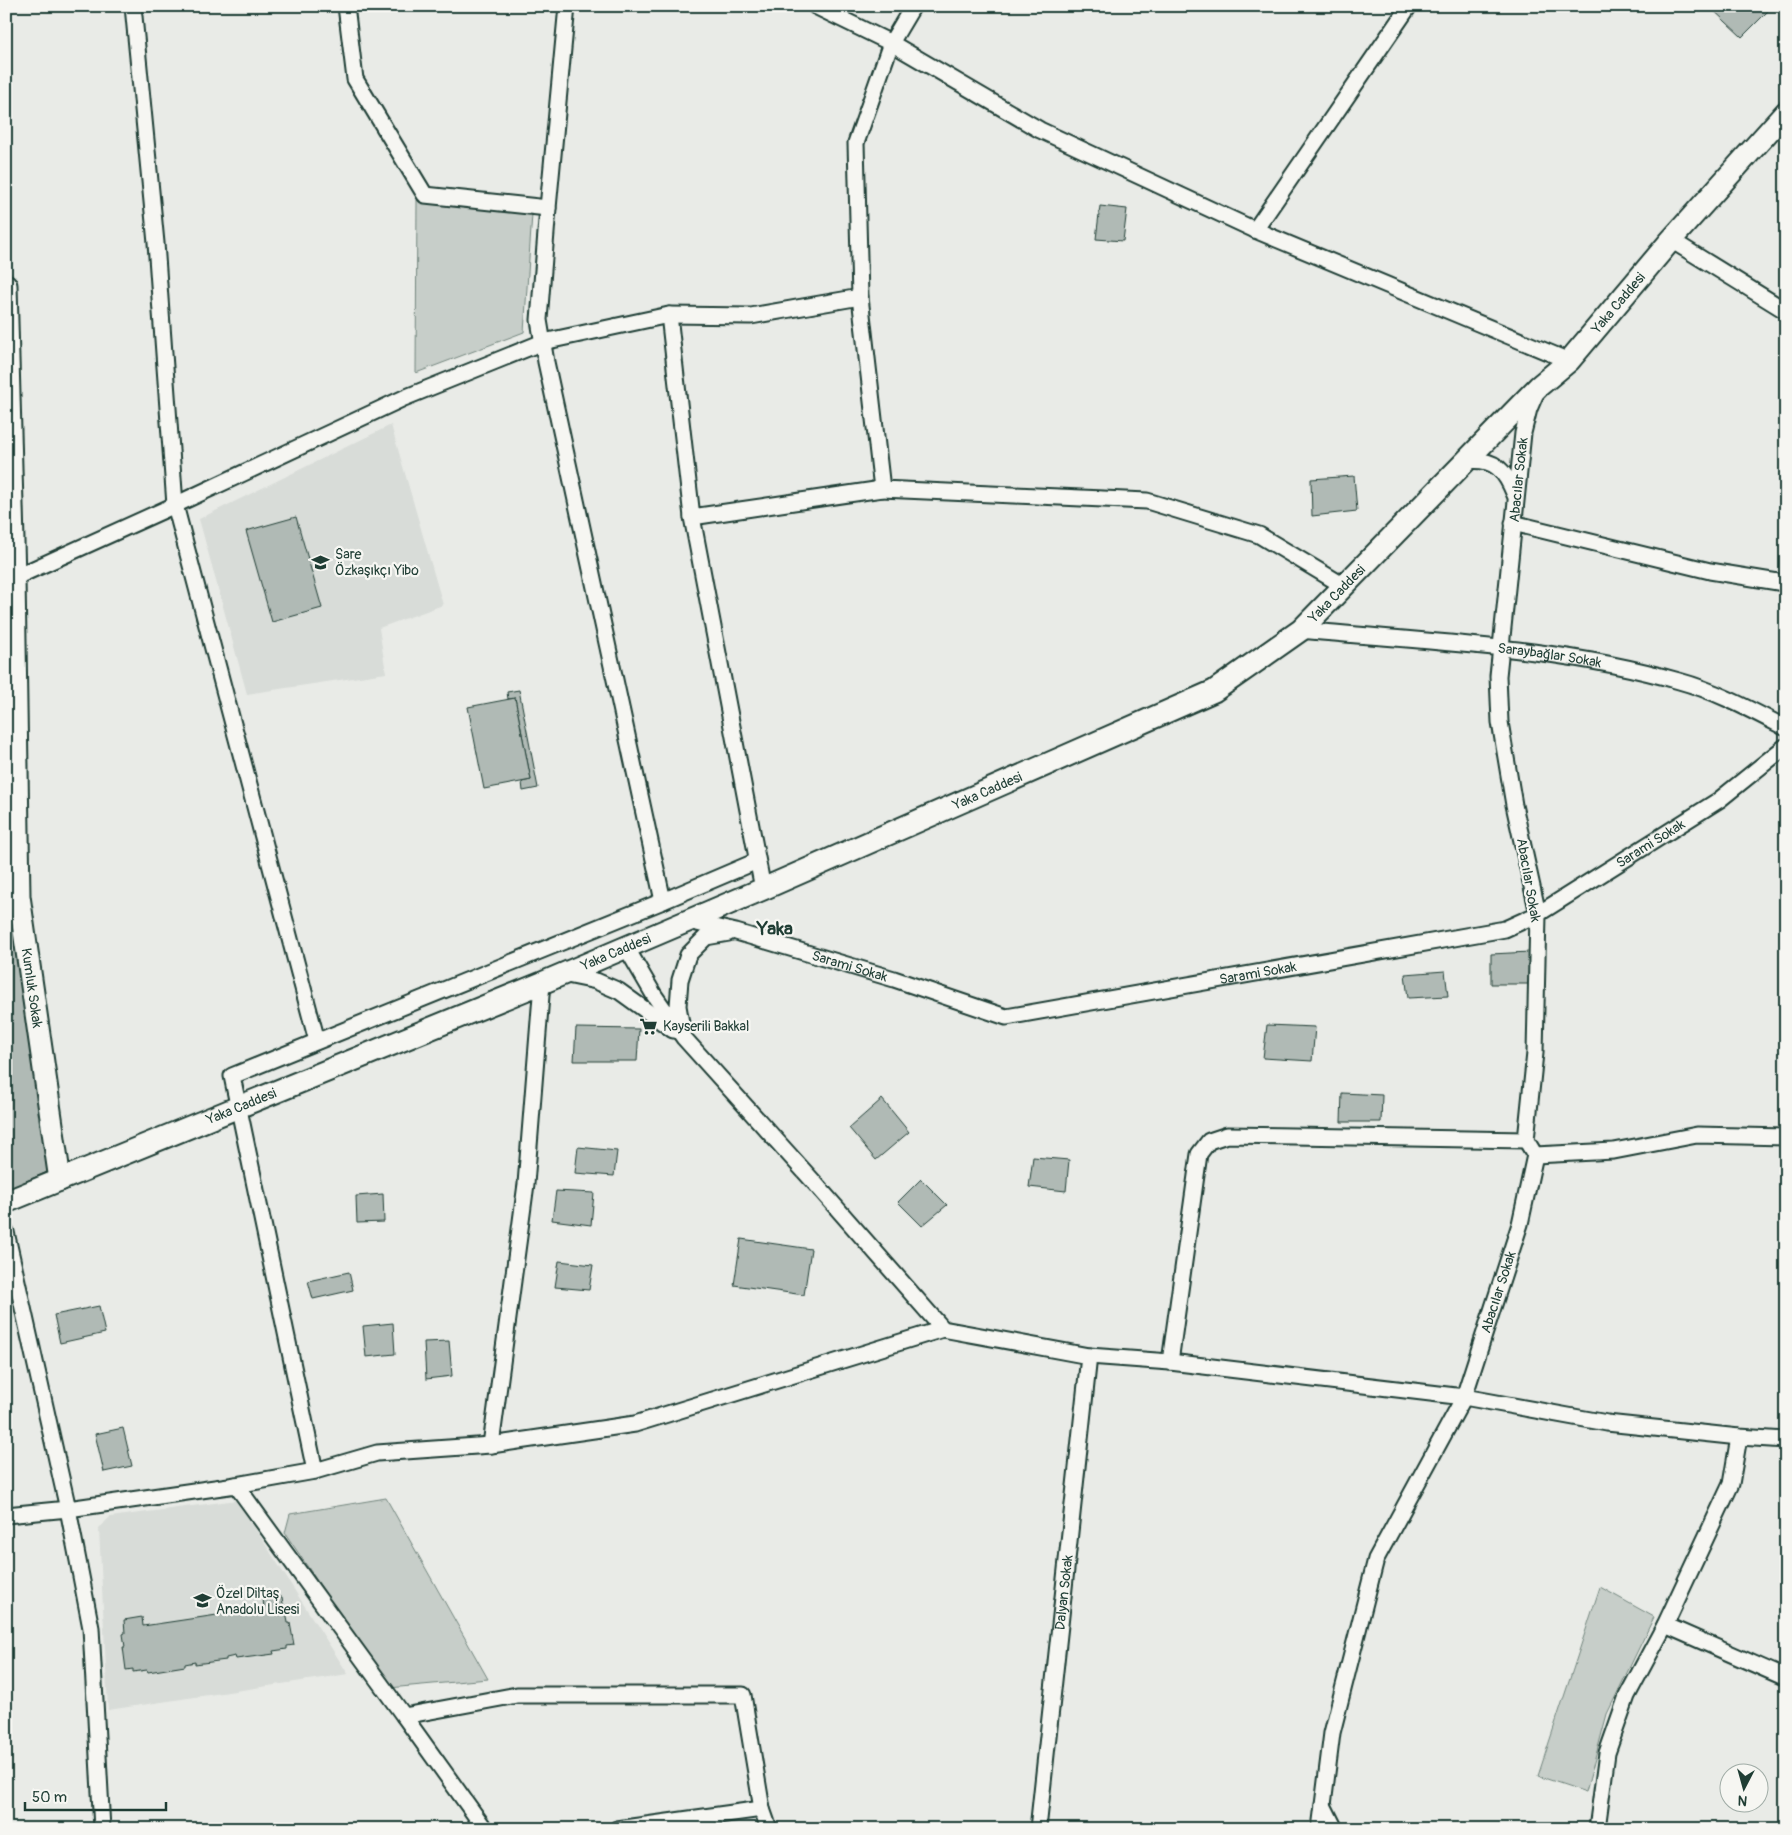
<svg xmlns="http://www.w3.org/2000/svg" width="1792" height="1835" viewBox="0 0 1792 1835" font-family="Pangolin,sans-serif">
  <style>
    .built { fill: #d8dcd8 }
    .green { fill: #c7cec9; stroke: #73867e }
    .building { fill: #b0bab5; stroke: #1f3d34 }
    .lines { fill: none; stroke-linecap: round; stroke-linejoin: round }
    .street-casing { stroke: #1f3d34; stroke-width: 19 }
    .secondary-casing { stroke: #1f3d34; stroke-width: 25 }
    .street { stroke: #f6f6f2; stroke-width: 15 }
    .secondary { stroke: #f6f6f2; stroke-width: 21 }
    .labels { text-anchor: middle; stroke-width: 4.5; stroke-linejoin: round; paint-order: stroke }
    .street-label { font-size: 14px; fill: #1f3d34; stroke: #f6f6f2 }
    .poi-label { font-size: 14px; fill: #1f3d34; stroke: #f6f6f2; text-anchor: start }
    .district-label { font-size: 19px; font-weight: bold; fill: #1f3d34; stroke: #f6f6f2 }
  </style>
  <rect width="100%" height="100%" fill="#e9ebe7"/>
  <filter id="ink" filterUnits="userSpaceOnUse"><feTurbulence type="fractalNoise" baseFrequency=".02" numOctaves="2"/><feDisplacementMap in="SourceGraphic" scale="10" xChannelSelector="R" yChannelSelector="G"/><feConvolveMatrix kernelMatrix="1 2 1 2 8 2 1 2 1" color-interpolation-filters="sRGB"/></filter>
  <g filter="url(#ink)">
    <!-- built -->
    <g class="built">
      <polygon points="391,425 443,605 379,628 386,673 247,694 199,519"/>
      <polygon points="237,1500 348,1674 108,1710 99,1528 110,1517"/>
    </g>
    <!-- green -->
    <g class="green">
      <polygon points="417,200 532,214 524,332 416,373"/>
      <polygon points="386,1498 488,1679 389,1688 285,1533 290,1514"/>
      <polygon points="1600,1587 1654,1617 1607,1714 1586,1792 1538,1776"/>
    </g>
    <!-- building -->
    <g class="building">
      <polygon points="1709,6 1773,6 1742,37"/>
      <polygon points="1100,206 1127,209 1123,241 1096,239"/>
      <polygon points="1354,476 1357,511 1312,516 1311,479"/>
      <polygon points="296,517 322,608 272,622 246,531"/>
      <polygon points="519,690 538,788 523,791 522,782 531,780 515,698 508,699 507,692"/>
      <polygon points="515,698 531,780 484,789 468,707"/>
      <polygon points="6,882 12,883 56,1168 6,1190"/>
      <polygon points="1530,952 1529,984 1491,984 1491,954"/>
      <polygon points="1445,971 1448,996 1408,998 1405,974"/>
      <polygon points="1267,1025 1315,1027 1312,1061 1263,1058"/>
      <polygon points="576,1028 639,1029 637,1061 574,1061"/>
      <polygon points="1342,1093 1382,1095 1381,1122 1341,1122"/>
      <polygon points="882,1099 909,1132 876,1160 849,1128"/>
      <polygon points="578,1147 617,1151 614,1176 575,1173"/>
      <polygon points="1033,1157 1069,1160 1066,1191 1029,1187"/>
      <polygon points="921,1179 947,1205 922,1226 898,1202"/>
      <polygon points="556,1191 594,1193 591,1225 552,1220"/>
      <polygon points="383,1194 384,1222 357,1223 356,1196"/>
      <polygon points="741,1239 811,1249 804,1295 734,1285"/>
      <polygon points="559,1261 593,1265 589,1290 555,1287"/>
      <polygon points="349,1272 353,1290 313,1299 308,1281"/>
      <polygon points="99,1306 105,1333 60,1343 54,1315"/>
      <polygon points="393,1323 395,1354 366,1357 363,1326"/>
      <polygon points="449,1341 452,1376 426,1379 424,1342"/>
      <polygon points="123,1428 132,1466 104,1472 95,1434"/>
      <polygon points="282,1597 284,1610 286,1610 288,1623 290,1623 294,1645 287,1646 287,1649 273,1651 274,1654 236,1659 235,1656 226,1658 226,1660 195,1664 195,1662 185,1664 185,1666 148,1672 147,1670 133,1672 133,1669 126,1670 123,1647 125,1647 123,1634 125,1633 124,1620 142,1617 143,1626 264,1608 263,1599"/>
    </g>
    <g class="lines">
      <defs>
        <g id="street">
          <polyline points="133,6 156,243 175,505 317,1041"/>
          <polyline points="346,6 355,79 425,195 548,208"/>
          <polyline points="567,6 548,208 539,320 546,362 663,901"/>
          <polyline points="815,6 891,43 1040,130 1255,230"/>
          <polyline points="913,6 891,43 856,143 860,297 882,489 1147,501 1259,535 1344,586"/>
          <polyline points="1409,6 1255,230 1569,361"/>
          <polyline points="1671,240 1786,311"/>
          <polyline points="669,315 751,316 860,297"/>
          <path d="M1467,461c28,-3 38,9 48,34"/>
          <polyline points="692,517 882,489"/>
          <polyline points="1513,523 1710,571 1784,583 1786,582"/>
          <polyline points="7,581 175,505 404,398 543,342 669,315 692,517 763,889"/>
          <path id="s1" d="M1301,630c123,12 258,16 378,51 37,10 72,29 107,47"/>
          <path id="s2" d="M688,921l48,11 158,47 112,38 499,-88 33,-15 181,-114 67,-54"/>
          <polyline points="626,947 654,995 684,1038 813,1181 943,1329 1089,1356 1170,1362 1464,1397 1607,1423 1739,1437 1786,1440"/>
          <polyline points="562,974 596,981 619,991 673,1030"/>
          <polyline points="683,1034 678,1006 680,980 688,955 706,937 729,933"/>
          <polyline points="1535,1155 1614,1151 1697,1135 1786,1137"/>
          <polyline points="6,1232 68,1509 236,1485"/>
          <polyline points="1170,1362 1199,1154 1209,1141 1227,1135 1526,1140"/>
          <polyline points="491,1445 526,1184 542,983"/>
          <polyline points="315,1471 232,1076 663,901 757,861"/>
          <polyline points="6,1515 68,1509 91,1628 102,1829"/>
          <polyline points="1665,1625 1786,1678"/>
          <polyline points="404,1716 485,1829"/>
          <polyline points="1323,1805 1335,1829"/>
          <polyline points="617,1829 762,1809"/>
          <polyline points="769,1829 762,1809 743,1695 517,1695 404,1716 236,1485 315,1471 377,1453 491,1445 635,1424 943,1329"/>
          <path id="s3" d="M1038,1829l51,-473"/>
          <path id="s4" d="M1320,1829l12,-96 44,-174 88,-162 56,-173 15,-69 -9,-15 9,-87 3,-139 -24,-109 -14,-83 -2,-46 25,-243 6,-24 6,-14"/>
          <polyline points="1597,1829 1607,1753 1627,1696 1665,1625 1731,1484 1739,1437"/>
        </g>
        <g id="secondary">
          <path id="s5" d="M6,285l8,293 5,318 41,284"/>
          <path id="s6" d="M6,1202l536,-219 221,-94 451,-198 87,-61 238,-244 30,-25 102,-121 115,-128"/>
        </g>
      </defs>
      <!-- street casing -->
      <use href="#street" class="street-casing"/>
      <!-- secondary casing -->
      <use href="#secondary" class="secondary-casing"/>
      <!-- street -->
      <use href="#street" class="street"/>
      <!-- secondary -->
      <use href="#secondary" class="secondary"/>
    </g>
  </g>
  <!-- icons -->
  <defs>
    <symbol id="school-bare" viewBox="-9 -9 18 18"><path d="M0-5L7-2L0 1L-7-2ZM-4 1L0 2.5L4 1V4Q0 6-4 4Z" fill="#1f3d34" stroke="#f6f6f2" stroke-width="2.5" paint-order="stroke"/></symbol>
    <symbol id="supermarket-bare" viewBox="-9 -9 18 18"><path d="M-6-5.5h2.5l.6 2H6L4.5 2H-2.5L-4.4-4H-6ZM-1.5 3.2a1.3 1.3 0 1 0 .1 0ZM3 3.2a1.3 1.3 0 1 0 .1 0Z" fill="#1f3d34" stroke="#f6f6f2" stroke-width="2.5" paint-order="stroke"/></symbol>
  </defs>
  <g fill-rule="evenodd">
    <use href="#school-bare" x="308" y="550" width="25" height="25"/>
    <use href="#supermarket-bare" x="636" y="1014" width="25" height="25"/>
    <use href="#school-bare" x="190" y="1588" width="25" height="25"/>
  </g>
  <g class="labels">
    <!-- street labels -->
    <g class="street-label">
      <text dy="5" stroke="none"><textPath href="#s6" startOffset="1874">Yaka Caddesi</textPath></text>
      <text dy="5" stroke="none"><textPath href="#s4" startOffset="1396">Abacılar Sokak</textPath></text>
      <text dy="5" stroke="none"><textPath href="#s6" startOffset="1469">Yaka Caddesi</textPath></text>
      <text dy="5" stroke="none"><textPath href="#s1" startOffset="250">Saraybağlar Sokak</textPath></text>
      <text dy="5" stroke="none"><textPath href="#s6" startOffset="1064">Yaka Caddesi</textPath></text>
      <text dy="5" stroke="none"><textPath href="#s2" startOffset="1008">Sarami Sokak</textPath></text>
      <text transform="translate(1529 880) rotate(80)" y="5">Abacılar Sokak</text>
      <text dy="5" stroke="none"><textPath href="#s6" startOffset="659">Yaka Caddesi</textPath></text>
      <text dy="5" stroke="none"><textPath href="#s2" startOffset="168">Sarami Sokak</textPath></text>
      <text dy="5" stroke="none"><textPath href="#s2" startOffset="588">Sarami Sokak</textPath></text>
      <text dy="5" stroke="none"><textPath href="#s5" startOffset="704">Kumluk Sokak</textPath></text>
      <text dy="5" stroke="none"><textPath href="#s6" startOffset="254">Yaka Caddesi</textPath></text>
      <text dy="5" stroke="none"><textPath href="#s4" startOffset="571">Abacılar Sokak</textPath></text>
      <text dy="5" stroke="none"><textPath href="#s3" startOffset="238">Dalyan Sokak</textPath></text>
    </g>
    <!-- poi labels -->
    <g class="poi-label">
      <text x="335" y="559">Sare<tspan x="335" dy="16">Özkaşıkçı Yibo</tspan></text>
      <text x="663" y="1031">Kayserili Bakkal</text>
      <text x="216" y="1598">Özel Diltaş<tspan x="216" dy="16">Anadolu Lisesi</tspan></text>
    </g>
    <!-- district labels -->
    <g class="district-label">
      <text x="775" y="935">Yaka</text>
    </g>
  </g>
  <!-- margin -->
  <rect width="1792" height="1835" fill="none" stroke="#f6f6f2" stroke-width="25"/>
  <rect x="12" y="12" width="1767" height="1810" fill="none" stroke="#1f3d34" stroke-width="2" filter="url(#ink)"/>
  <!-- north arrow -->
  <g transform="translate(1744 1788) rotate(186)"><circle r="24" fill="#f6f6f2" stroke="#a0aca6"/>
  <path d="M0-4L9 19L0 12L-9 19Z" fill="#1f3d34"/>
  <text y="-8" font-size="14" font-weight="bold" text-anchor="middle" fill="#1f3d34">N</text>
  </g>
  <!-- scale -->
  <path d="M25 1802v8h141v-8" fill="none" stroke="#1f3d34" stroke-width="2.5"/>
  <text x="32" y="1802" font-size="15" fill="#1f3d34" stroke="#f6f6f2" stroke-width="4" paint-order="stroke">50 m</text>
</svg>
